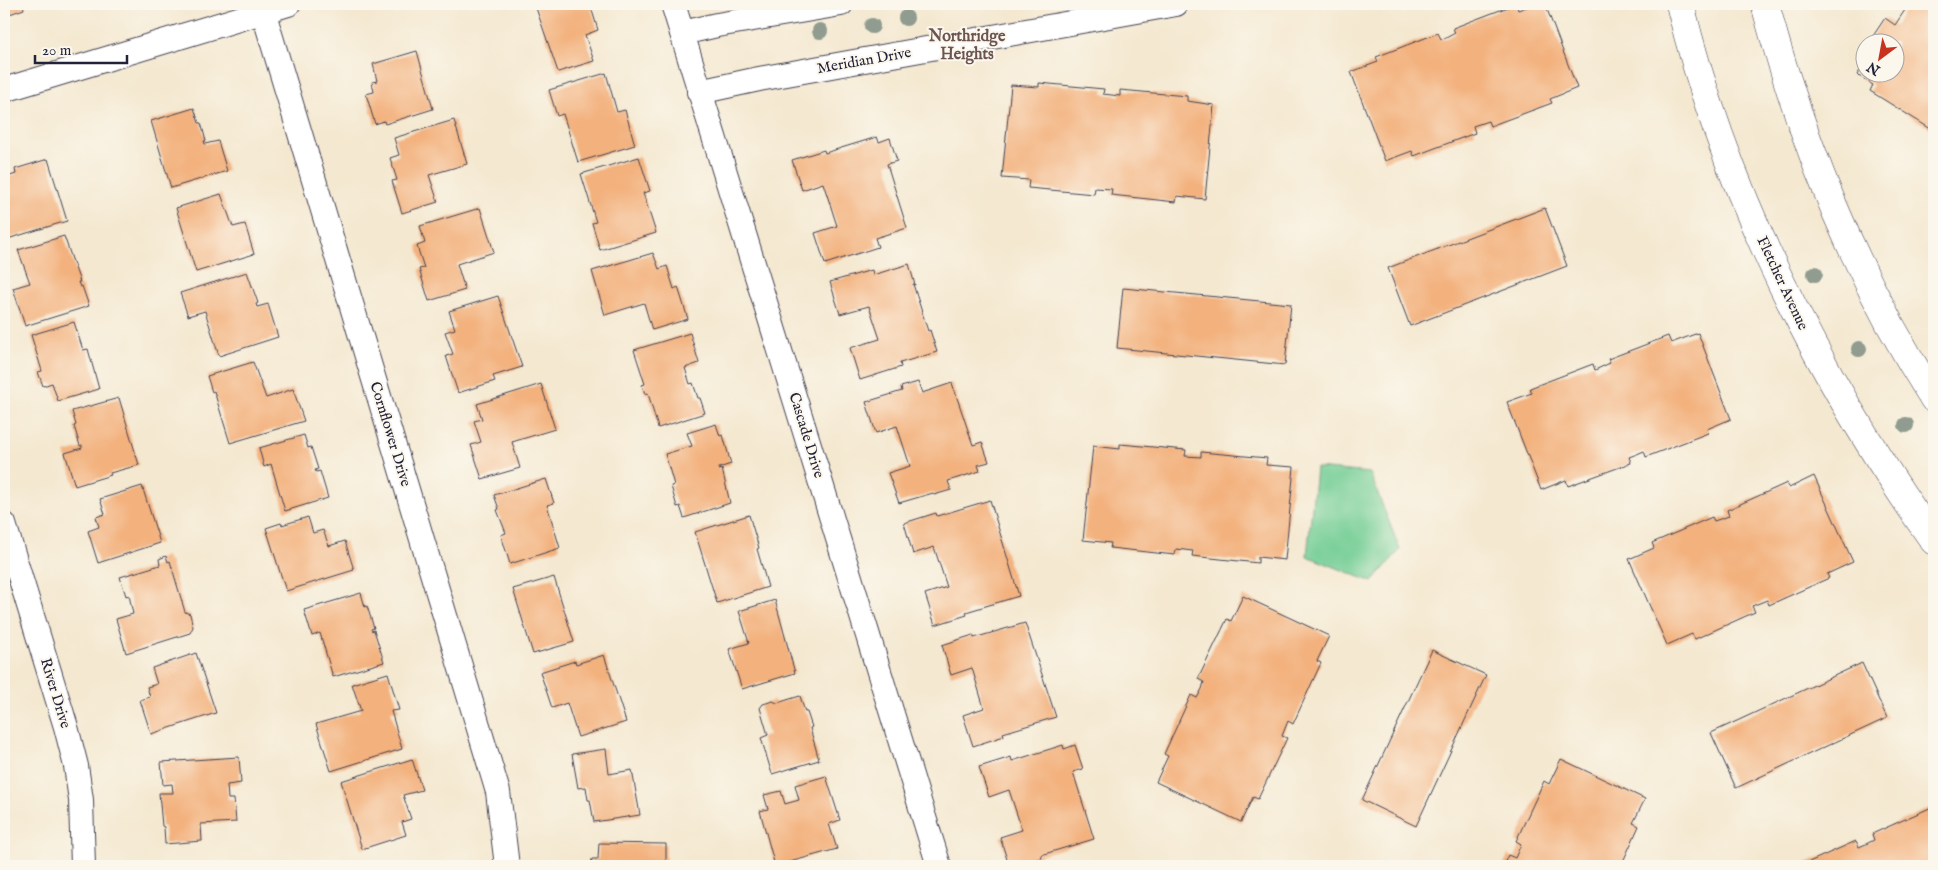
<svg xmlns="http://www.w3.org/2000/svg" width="1938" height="870" viewBox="0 0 1938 870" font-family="'IM FELL English',serif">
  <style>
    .green { fill: #74ce95; stroke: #4b7868 }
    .building { fill: #f3b17d }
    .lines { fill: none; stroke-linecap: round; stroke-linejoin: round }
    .minor-casing { stroke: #424051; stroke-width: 26 }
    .secondary-casing { stroke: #424051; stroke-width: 29 }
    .minor { stroke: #fff; stroke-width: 24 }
    .secondary { stroke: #fff; stroke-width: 28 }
    .tree { fill: #909c8f }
    .labels { text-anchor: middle; stroke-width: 4; stroke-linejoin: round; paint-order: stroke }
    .street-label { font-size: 15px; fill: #22223b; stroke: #fbf7ec }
    .neighbourhood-label { font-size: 16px; font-weight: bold; fill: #6b5452; stroke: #fbf7ec }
  </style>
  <rect width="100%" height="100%" fill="#fbf7ec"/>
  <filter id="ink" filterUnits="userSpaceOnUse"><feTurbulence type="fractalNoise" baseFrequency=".02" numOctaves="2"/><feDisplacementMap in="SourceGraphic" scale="10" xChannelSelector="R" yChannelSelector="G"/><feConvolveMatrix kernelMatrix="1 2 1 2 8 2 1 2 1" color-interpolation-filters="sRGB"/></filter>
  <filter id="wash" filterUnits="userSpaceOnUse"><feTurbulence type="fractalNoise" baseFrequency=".0096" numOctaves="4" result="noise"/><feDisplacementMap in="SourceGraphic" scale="20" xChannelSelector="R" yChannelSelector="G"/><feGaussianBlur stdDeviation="1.12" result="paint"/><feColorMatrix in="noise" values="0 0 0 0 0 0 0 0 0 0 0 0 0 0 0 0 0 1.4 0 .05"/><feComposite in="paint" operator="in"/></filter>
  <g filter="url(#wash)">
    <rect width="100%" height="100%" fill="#f4e8d0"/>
    <!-- green -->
    <polygon class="green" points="1316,468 1370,473 1400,550 1372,582 1307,556"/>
    <g id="blocks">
      <!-- building -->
      <g class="building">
        <polygon points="4,4 23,4 24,9 4,16"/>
        <polygon points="540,4 590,4 598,30 585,35 594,61 558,72 535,5"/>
        <polygon points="1516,4 1518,10 1535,4 1545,4 1577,88 1550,99 1552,103 1490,126 1488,121 1473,126 1475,133 1414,156 1412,151 1385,161 1351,72 1378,62 1376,57 1438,33 1441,39 1446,38 1455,33 1453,28"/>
        <polygon points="1909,4 1934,4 1934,131 1870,91 1873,85 1857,75 1866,62 1866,72 1896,72 1896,42 1876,42 1871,39 1885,18 1895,25"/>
        <polygon points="417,51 433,109 385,124 384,121 375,124 366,94 374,92 372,82 377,81 373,64"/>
        <polygon points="606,73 617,112 625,110 635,145 578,162 563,114 557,116 549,90"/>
        <polygon points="1039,83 1104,89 1103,94 1120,96 1120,90 1187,96 1187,101 1214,105 1205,199 1177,196 1176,202 1111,195 1112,189 1095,188 1094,194 1028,188 1029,180 1002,178 1011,85 1039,87"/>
        <polygon points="194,108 199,123 201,123 206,141 204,141 205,144 218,141 227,171 171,188 151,121"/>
        <polygon points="454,120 467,164 429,175 438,202 402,213 392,181 397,180 390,158 399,155 394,138"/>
        <polygon points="877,137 879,142 890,138 897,161 887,164 907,228 875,238 878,247 825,264 815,233 837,226 830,204 823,183 802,190 792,160 824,150 825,153"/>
        <polygon points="639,157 650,191 643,193 656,233 600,250 592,223 596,222 581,174"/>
        <polygon points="48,159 67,221 4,240 4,178 16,174 15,169"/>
        <polygon points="221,194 233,227 245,224 254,254 196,272 176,208"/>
        <polygon points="480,208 494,252 457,264 465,290 429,301 419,269 424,268 417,246 425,243 420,226"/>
        <polygon points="1545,208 1567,266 1410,326 1388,268"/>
        <polygon points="64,236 80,282 78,282 80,287 82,286 89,306 25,326 13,288 30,283 18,250"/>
        <polygon points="653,253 659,269 667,266 674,289 678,287 688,319 652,330 644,303 605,315 592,271"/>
        <polygon points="909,264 915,285 913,284 928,331 930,330 937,352 900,363 901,367 860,380 850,348 880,339 869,306 840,314 830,282 872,270 873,275"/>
        <polygon points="247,272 258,303 256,304 257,307 268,304 278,337 219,356 205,311 188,316 180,293"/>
        <polygon points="1123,288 1291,304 1285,365 1117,348"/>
        <polygon points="498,296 522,367 493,376 495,381 458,393 446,356 453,354 445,332 455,329 449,311"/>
        <polygon points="74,322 83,350 88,349 99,389 58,401 52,383 43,386 38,372 42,371 31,335"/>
        <polygon points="690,333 699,363 685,368 690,384 693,383 698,398 700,398 705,413 658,428 648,393 645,394 642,385 645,384 634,350"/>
        <polygon points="1698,333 1731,419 1707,429 1708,433 1646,457 1644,451 1637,454 1629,457 1631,463 1568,486 1566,480 1541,490 1507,402 1532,393 1530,388 1593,364 1595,370 1610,363 1608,359 1668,336 1671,343"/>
        <polygon points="253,362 266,398 293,389 304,421 230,443 214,391 212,392 207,376"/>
        <polygon points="918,382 922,393 952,383 973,445 982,442 989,462 978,465 980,471 948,481 951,490 934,495 933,493 899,503 888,473 910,466 897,426 876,433 866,402 902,391 901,387"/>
        <polygon points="541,384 555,429 512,442 520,468 482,479 471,445 481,442 474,421 482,419 477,404"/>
        <polygon points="119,398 139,465 110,473 111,475 75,486 65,453 82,448 82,445 80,446 74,426 76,425 72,411"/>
        <polygon points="716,424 720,436 723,435 731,464 719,468 719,470 722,469 730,503 684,518 680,506 677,507 671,486 674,485 665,454 692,446 687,433"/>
        <polygon points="304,435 308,448 311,447 318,469 315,470 316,472 320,471 328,498 285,511 271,464 264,467 259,448"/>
        <polygon points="1120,444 1186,450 1185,456 1201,457 1201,452 1267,458 1266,465 1294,467 1285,560 1258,557 1258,563 1192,556 1193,551 1176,549 1175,555 1110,548 1111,543 1083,540 1093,446 1120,449"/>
        <polygon points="1814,476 1853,562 1827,574 1829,578 1769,605 1767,600 1752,606 1755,612 1695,639 1692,634 1667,645 1629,559 1654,548 1652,543 1712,517 1714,521 1729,516 1727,510 1787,483 1789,488"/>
        <polygon points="546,479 554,503 547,505 560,548 510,564 501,535 506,533 497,510 499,509 494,495"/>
        <polygon points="142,486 160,543 98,563 88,531 99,527 96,517 105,514 100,499"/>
        <polygon points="990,500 1019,596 966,612 967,615 935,625 925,594 947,587 934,547 913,554 904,523 936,513 937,516"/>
        <polygon points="749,515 759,548 757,549 768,587 717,603 695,532"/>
        <polygon points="308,517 313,533 323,530 329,546 345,541 354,570 286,591 266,528 281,523 282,525"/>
        <polygon points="166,556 168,562 170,561 185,612 190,614 193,627 190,633 126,653 116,619 133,614 129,595 126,596 120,577 160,565 159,559"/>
        <polygon points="554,577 574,642 533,654 513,589"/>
        <polygon points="361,593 365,607 367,606 374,628 371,629 372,631 374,630 384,662 333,677 320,633 312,636 304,610"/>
        <polygon points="1243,596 1329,636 1317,661 1321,663 1293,724 1288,721 1282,736 1287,738 1258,799 1253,797 1241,822 1156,782 1168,756 1164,754 1191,695 1197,698 1202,689 1204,682 1198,679 1227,619 1231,621"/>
        <polygon points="775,600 795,673 742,689 729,649 749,643 739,611"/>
        <polygon points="1025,623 1056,717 1003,733 1004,736 973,746 963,715 984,708 972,668 951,675 942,645 973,635 974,638"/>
        <polygon points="1432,650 1486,675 1416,826 1362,800"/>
        <polygon points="196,653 216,713 151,734 140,700 150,697 147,687 157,684 152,668"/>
        <polygon points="604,655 626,722 578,737 567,703 552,708 540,672 575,661 576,664"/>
        <polygon points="1862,663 1887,718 1736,788 1711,733"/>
        <polygon points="388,673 399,710 391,711 402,749 331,771 316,724 361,711 352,684"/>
        <polygon points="800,696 805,712 807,712 812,727 810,728 819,760 772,774 761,738 768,735 760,708 763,704 773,701 777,703"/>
        <polygon points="1063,745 1064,749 1075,745 1083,769 1073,772 1094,839 1041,855 1042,858 1009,866 1000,837 1022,830 1009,790 989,797 979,767 1011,757 1012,761"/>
        <polygon points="606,749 609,774 632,770 640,815 594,822 590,800 588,800 586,787 578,788 572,754"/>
        <polygon points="239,757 241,783 227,785 228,799 234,799 236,822 201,824 202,841 165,844 164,827 162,826 159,793 173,793 172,784 163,785 161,762"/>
        <polygon points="412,759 422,790 403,795 411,819 402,822 406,835 362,849 341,781"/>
        <polygon points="1561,759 1645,799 1633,823 1639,826 1621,866 1503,866 1508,855 1515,858 1521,844 1516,841 1544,781 1549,784"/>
        <polygon points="826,776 840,820 829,824 837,849 775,866 760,811 768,809 764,795 781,791 785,804 799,800 795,785"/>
        <polygon points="1932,807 1934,812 1934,866 1800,866 1856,841 1859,847 1866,844 1874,840 1872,834"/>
        <polygon points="599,843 666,844 666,866 591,866 592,859 598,859"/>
      </g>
    </g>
  </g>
  <g filter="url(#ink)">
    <use href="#blocks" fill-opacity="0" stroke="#424051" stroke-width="1"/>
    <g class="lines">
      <defs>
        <g id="minor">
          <polyline points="261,4 498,792 507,866"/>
          <polyline points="673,4 939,866"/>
          <polyline points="682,33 717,25 841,4"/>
          <polyline points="4,90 288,4"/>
          <polyline points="699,92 759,79 1176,4"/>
          <polyline points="4,524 66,727 76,766 81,800 83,866"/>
        </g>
        <g id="secondary">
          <path d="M1680,4c46,191 141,377 254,537"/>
          <path d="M1765,4c37,139 91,273 169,395"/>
        </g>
      </defs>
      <!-- minor casing -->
      <use href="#minor" class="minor-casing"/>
      <!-- secondary casing -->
      <use href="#secondary" class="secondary-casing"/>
      <!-- minor -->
      <use href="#minor" class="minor"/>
      <!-- secondary -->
      <use href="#secondary" class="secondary"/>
    </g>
    <!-- trees -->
    <g class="tree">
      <circle cx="906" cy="18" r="8"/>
      <circle cx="872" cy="26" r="8"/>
      <circle cx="820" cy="31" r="8"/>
      <circle cx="1815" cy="274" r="8"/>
      <circle cx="1859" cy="349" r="8"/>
      <circle cx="1906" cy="425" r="8"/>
    </g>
  </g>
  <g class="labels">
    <!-- street labels -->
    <g class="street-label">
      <text transform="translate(864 60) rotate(-10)" y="5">Meridian Drive</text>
      <text transform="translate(1783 283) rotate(65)" y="5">Fletcher Avenue</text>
      <text transform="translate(391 434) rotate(73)" y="5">Cornflower Drive</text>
      <text transform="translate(807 435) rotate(73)" y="5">Cascade Drive</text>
      <text transform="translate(56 693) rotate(73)" y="5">River Drive</text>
    </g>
    <!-- neighbourhood labels -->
    <g class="neighbourhood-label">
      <text x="967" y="41">Northridge<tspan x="967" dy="18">Heights</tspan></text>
    </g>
  </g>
  <!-- margin -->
  <rect width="1938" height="870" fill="none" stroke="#fbf7ec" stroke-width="20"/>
  <!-- north arrow -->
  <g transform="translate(1880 58) rotate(212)"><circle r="24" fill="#fbf7ec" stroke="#a4a2a5"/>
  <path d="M0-4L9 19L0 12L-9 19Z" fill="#c8321e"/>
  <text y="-8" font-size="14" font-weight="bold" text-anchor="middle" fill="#22223b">N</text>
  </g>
  <!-- scale -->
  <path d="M35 55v8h92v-8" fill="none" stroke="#22223b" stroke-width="2.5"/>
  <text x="42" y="55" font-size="15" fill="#22223b" stroke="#fbf7ec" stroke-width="4" paint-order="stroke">20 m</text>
</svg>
